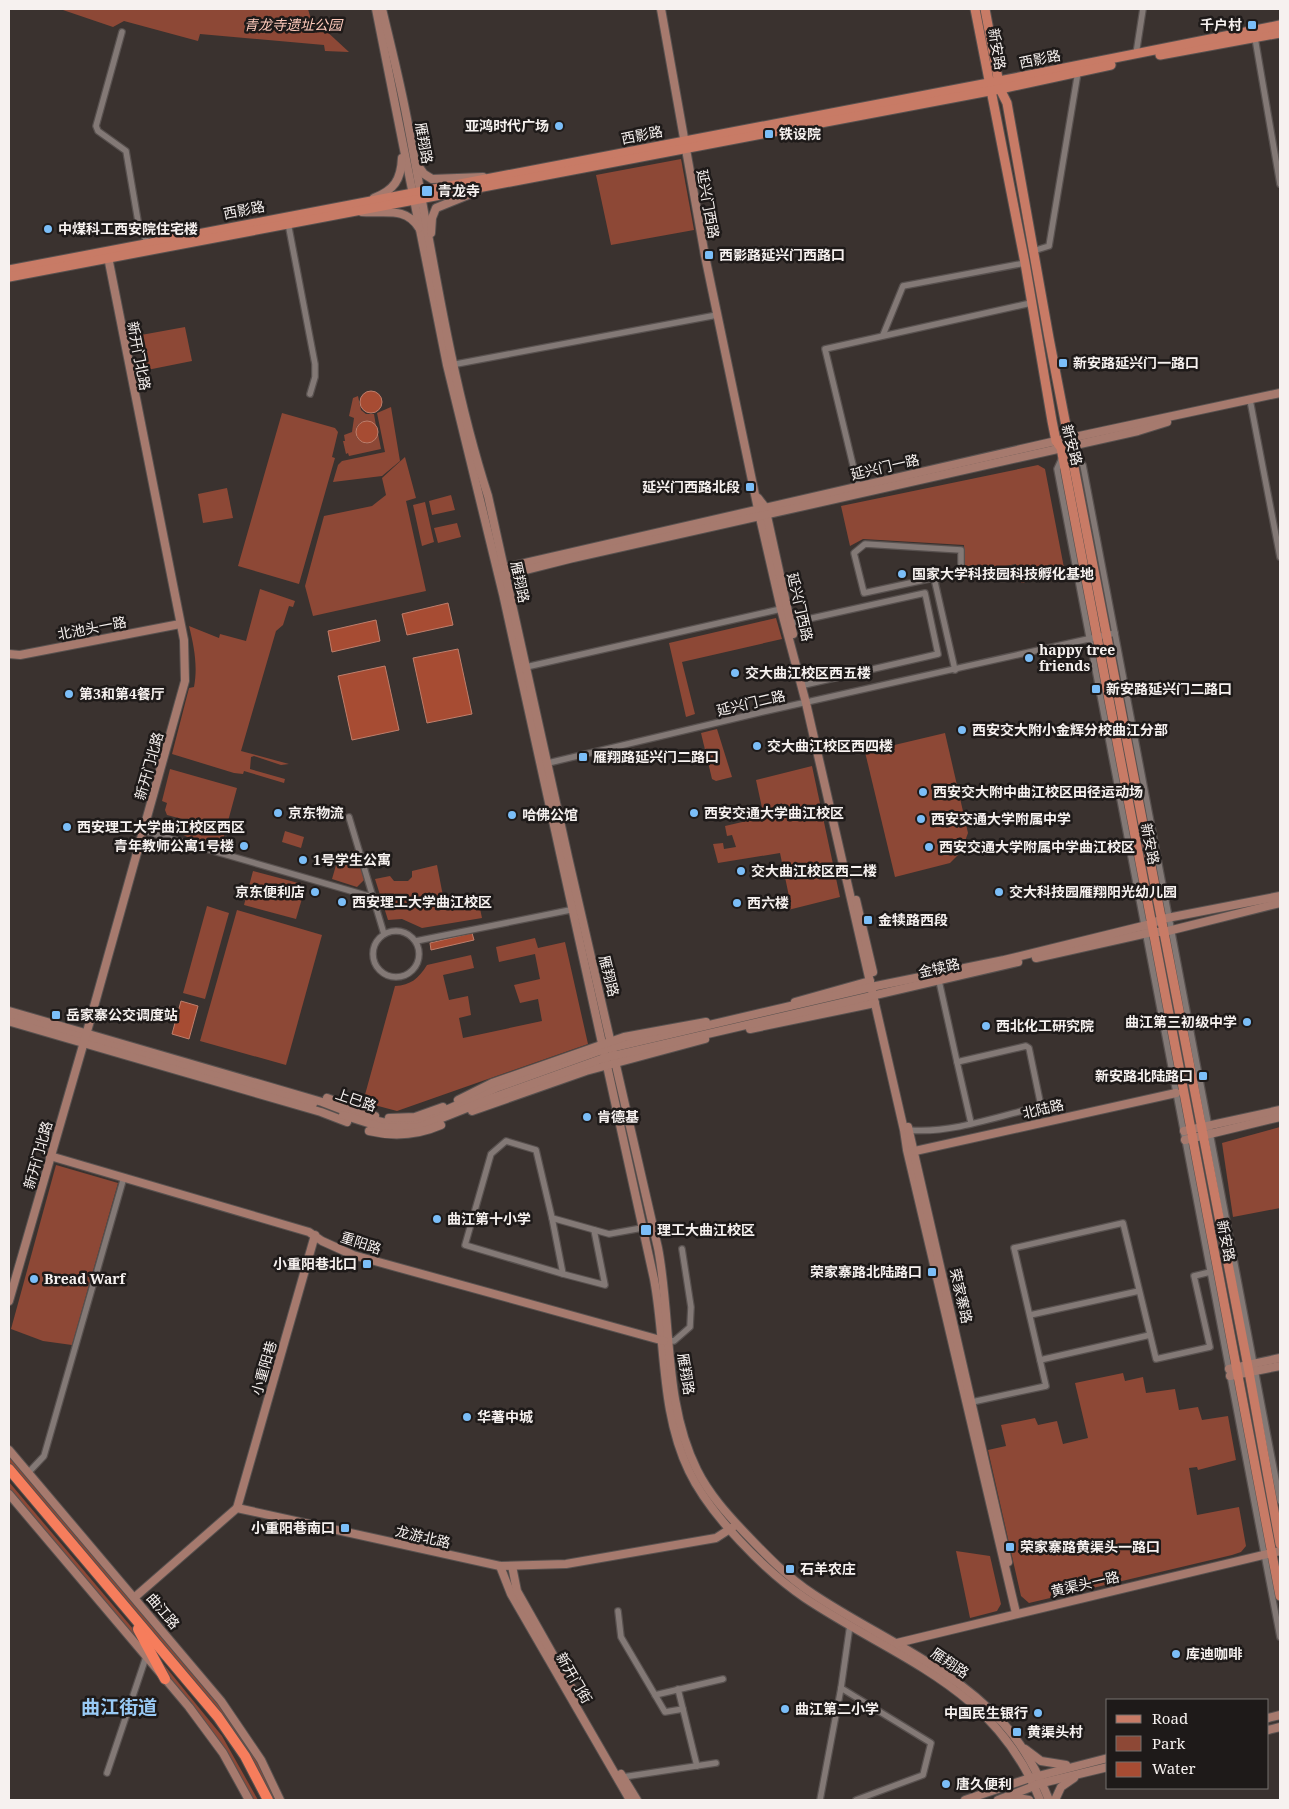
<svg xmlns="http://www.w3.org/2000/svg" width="1289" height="1809" viewBox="0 0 1289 1809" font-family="'Noto Serif','Noto Sans SC',serif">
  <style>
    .green { fill: #8d4836 }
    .water { fill: #a74c33; stroke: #bf7e6b }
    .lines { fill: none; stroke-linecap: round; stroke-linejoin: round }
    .street-casing { stroke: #58514f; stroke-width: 8 }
    .secondary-casing { stroke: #58514f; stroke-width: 10 }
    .primary-casing { stroke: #58514f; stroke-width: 11 }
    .highway-casing { stroke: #58514f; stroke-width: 12 }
    .street { stroke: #837976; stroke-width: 5.5 }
    .secondary { stroke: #a67a6e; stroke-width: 8 }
    .primary { stroke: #c87b66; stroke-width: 9 }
    .highway { stroke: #f67d5c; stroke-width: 10 }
    .poi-dot { fill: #7bbef8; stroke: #1e1a19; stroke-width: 2 }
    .labels { text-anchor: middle; stroke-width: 5; stroke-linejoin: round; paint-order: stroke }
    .park-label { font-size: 14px; font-style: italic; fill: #fecabb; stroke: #1e1a19 }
    .poi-label { font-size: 14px; font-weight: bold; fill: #f6f1ef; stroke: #1e1a19; text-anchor: start }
    .street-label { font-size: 14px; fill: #f6f1ef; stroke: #1e1a19 }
    .district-label { font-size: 19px; font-weight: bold; fill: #99caf5; stroke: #1e1a19 }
  </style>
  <rect width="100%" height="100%" fill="#3a322f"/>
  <!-- green -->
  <g class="green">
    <polygon points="60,9 308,9 310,16 349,52 325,51 324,45 200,34 198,41 124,21 113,27"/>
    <polygon points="681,159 694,230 611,245 596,175"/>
    <polygon points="185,327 192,361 147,370 141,335"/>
    <path d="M358,396l3,14 5,4h8l2,12c-7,-7 -15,-7 -20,2v8c6,10 18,10 22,-2l3,15 -32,7 -1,-3 -2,1 -3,-13h2l-1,-6 8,-3 2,-14 -5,-2 4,-18z"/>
    <polygon points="391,407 400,461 382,476 333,482 338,465 342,461 385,452 377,413"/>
    <polygon points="282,413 335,428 338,432 332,457 335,458 299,584 238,566"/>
    <polygon points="405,457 416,498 406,501 426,591 313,616 305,586 324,516 372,506 386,495 382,478"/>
    <polygon points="1038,465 1045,469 1065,573 1021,583 1016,564 965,574 964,545 863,539 850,546 841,506"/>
    <polygon points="227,488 233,518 203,523 198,494"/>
    <polygon points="451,495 455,510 432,515 429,501"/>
    <polygon points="425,502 434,542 422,546 413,505"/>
    <polygon points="457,523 461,537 438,543 434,528"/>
    <path d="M260,589l35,12 -2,6 -4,-1 -6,19 -7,6 -35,120 48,13 -8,1 -27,-9 -3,1 -1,12 35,10 -1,4 -40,-12 -1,3 -9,-1 -62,-19 17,-66 5,-1c4,-21 0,-41 -5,-61l30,12 1,-4 26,7z"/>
    <polygon points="776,618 782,639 682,662 695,714 686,717 669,643"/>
    <polygon points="717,729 732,777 716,781 712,779 701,733"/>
    <polygon points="945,733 968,833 961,852 950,863 895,877 865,752"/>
    <polygon points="812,766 840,897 788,910 791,906 780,853 718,863 713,844 723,843 724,849 736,847 732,835 727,836 725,826 764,817 756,780"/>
    <polygon points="170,769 237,788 221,847 196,841 179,833 182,819 167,815 165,810 167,803 162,801"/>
    <polygon points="285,831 304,837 301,848 282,842"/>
    <polygon points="356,850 364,880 357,887 332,879 339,855"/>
    <polygon points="437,865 443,896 452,895 455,902 478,899 482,918 422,928 402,919 388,920 375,879 390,876 394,881 408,881 412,877 412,871"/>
    <polygon points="253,871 306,885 296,919 244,905"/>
    <polygon points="207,906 229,913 205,999 183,993"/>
    <polygon points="237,910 322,935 286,1065 200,1041"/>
    <path d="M535,938l3,10 27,-6 23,102 -191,67 -34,-9 32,-116c16,-1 23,-7 32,-21l44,-10 3,13 -31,7 6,25 19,-4 3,19 -12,3 4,20 79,-17 -4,-22 -18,4 -6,-18 26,-6 -5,-25 -36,8 -3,-15z"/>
    <polygon points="1280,1127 1280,1208 1233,1217 1222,1143"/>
    <polygon points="56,1165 118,1183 72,1345 43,1341 11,1329"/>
    <polygon points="1123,1373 1125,1381 1143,1377 1146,1393 1175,1389 1179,1410 1198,1407 1202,1420 1228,1416 1236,1460 1198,1470 1197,1467 1189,1468 1197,1515 1239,1507 1246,1546 1241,1552 1232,1555 1029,1603 1021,1596 988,1450 1006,1446 1001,1425 1035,1418 1038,1425 1057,1421 1063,1444 1088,1438 1075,1383"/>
    <polygon points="9,1454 219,1704 258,1762 277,1800 271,1800 200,1690 9,1464"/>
    <polygon points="9,1482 134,1630 139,1644 9,1489"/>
    <polygon points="956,1551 990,1556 1001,1604 997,1611 970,1618"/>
    <polygon points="156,1655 222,1736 258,1800 252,1800 167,1677"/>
  </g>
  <!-- water -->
  <g class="water">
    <circle cx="371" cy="402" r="11"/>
    <circle cx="367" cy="432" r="11"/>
    <polygon points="448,603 453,625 407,635 402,614"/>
    <polygon points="376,620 380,641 332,652 328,631"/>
    <polygon points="458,649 472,714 427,723 413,658"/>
    <polygon points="385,666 399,730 352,740 338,676"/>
    <polygon points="472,933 474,940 431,950 430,943"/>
    <polygon points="181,1001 198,1006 189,1039 172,1034"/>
  </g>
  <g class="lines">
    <defs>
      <g id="street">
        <polyline points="122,32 96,126 98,131 126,151 139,227 148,243"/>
        <polyline points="1255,38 1280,184"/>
        <polyline points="1136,54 1143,9"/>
        <polyline points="288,223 315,364 315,377 310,394"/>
        <polyline points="1033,251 1049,246 1078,72"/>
        <polyline points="883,335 903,286 1025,263"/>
        <polyline points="451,365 717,315"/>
        <polyline points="1250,400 1280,557"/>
        <polyline points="1073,456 1083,465 1280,1501"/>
        <polyline points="1062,458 1057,469 1280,1637"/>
        <polyline points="858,486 825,349 1031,303"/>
        <polygon points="865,544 961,550 961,572 864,593 854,553"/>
        <polyline points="934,578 955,670"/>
        <polyline points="790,623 925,593 938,654 804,685"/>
        <polyline points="526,667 781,609"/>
        <polyline points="544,764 762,712 1115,633"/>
        <polyline points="349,817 384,934"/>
        <polyline points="144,831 372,897"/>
        <circle cx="396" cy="954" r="23"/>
        <polyline points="416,941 575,909"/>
        <polyline points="939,981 957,1062"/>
        <path d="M909,1130c41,4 91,-14 132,-24l-12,-58 -3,-2 -69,16 14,61"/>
        <polyline points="552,1218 563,1274 605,1285 594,1230"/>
        <polyline points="563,1274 465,1245 491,1154 506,1141 536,1150 552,1218 609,1234 642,1228"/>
        <polyline points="1030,1315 1139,1291"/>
        <polyline points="668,1340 674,1341 690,1327 691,1307 682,1249"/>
        <polyline points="1040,1360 1150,1335"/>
        <polyline points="972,1402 1046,1386 1014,1248 1123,1223 1156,1359 1210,1347 1194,1276 1210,1272"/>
        <polyline points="28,1473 44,1456 124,1177"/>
        <polyline points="618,1611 621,1637 665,1712 683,1709"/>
        <polyline points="841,1688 931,1743 923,1775 856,1800"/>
        <polyline points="678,1689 697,1766"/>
        <polyline points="655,1695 723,1679"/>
        <polyline points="107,1773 146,1657"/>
        <polyline points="623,1777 716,1763"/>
        <polyline points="820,1800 841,1688 850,1625"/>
      </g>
      <g id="secondary">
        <path d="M376,9l71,356 56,229 151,685c12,63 6,132 35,192 21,44 76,100 116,127 93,62 190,88 235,202"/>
        <path d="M382,9c9,37 18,73 25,110 24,125 42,256 81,377l80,361 90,391c14,73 5,154 39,222 12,24 30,44 48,63 21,22 42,44 68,61 63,42 137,71 190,129 20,22 35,50 46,77"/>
        <polyline points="661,9 705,256 758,509 781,609 806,703 904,1130 907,1150 1016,1613"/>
        <polyline points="417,164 424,174 432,179 483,177"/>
        <path d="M374,198c20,-8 27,-18 28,-40"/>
        <path d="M362,212c22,2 44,-6 57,16"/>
        <polyline points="431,233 432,218 436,208 478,191"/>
        <polyline points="758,498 765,507 793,634"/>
        <polyline points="499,569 1056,441 1280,393"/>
        <polyline points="502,576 573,558 1138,431 1167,422"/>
        <polyline points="9,654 20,655 180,624"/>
        <polyline points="856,900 873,972"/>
        <polyline points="1036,958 1152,932 1164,932 1280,903"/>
        <polyline points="795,1002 870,981"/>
        <polyline points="9,1011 322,1102 361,1117 382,1122 397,1123 421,1121 496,1088 602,1050 876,986 1004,960 1151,924 1162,919 1280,896"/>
        <polyline points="9,1016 313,1104"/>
        <polyline points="11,1022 321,1112 347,1122"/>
        <polyline points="750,1029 875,1003"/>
        <polyline points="327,1098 375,1116"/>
        <polyline points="458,1100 492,1083 624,1037 706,1022"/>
        <polyline points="472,1111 586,1071 705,1039"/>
        <polyline points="343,1115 384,1128 419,1127 492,1098 604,1058 1018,962"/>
        <polyline points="389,1118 415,1117 443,1107"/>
        <polyline points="908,1127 1008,1562"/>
        <path d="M369,1131c25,6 49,4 72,-6"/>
        <polyline points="1184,1131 1280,1110"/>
        <polyline points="1185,1140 1280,1117"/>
        <polyline points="915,1151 1176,1093"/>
        <polyline points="50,1156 309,1232 322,1241 353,1255 664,1341"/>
        <polyline points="9,1301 88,1028 185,681 184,640 108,257"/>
        <polyline points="1229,1369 1280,1358"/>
        <polyline points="1230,1376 1280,1366"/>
        <polyline points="9,1450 221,1701 261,1760 280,1800"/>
        <polyline points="9,1494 189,1707 223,1753 249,1800"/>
        <polyline points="237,1508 315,1235"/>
        <polyline points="500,1566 511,1594 630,1800"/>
        <polyline points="512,1566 517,1591 578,1699"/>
        <polyline points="135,1597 237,1508 500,1566 566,1564 716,1538 733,1527"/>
        <polyline points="897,1643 1280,1551"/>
        <polyline points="1268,1718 1280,1715"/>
        <polyline points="1268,1730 1280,1727"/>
        <polyline points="1025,1749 1041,1761 1066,1765"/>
        <polyline points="621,1774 637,1800"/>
        <polyline points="965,1800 1030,1778 1108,1758"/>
        <polyline points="998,1800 1042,1783 1108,1767"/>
        <polyline points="1009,1800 1018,1798 1029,1800"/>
        <polyline points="1055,1800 1061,1787 1074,1778"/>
      </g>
      <g id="primary">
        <polyline points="975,9 1025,263 1052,421 1056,441 1061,448 1280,1596"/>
        <polyline points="985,9 1000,89 1007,103 1049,338 1249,1372 1280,1544"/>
        <polyline points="1160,55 1280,33"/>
        <polyline points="9,270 999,81 1280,25"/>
        <polyline points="9,277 1000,89 1111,65"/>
      </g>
      <g id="highway">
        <polyline points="9,1469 218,1717 245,1756 268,1800"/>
        <polyline points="138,1629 165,1679"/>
      </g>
    </defs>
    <!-- street casing -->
    <use href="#street" class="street-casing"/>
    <!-- secondary casing -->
    <use href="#secondary" class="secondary-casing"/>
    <!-- primary casing -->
    <use href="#primary" class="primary-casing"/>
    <!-- highway casing -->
    <use href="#highway" class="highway-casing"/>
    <!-- street -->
    <use href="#street" class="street"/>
    <!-- secondary -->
    <use href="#secondary" class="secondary"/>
    <!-- primary -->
    <use href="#primary" class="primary"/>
    <!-- highway -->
    <use href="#highway" class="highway"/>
  </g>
  <!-- markers -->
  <g class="poi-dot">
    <rect x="1247" y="20" width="10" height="10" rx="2.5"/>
    <circle cx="559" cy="126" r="5"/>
    <rect x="764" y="129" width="10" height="10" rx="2.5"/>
    <rect x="421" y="185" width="12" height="12" rx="2.5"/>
    <circle cx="48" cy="229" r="5"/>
    <rect x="704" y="250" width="10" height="10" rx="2.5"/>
    <rect x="1058" y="358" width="10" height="10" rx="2.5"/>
    <rect x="745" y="482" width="10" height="10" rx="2.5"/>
    <circle cx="902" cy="574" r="5"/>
    <circle cx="1029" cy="658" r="5"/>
    <circle cx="735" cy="673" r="5"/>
    <rect x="1091" y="684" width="10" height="10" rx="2.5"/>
    <circle cx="69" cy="694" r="5"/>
    <circle cx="962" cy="730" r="5"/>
    <circle cx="757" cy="746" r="5"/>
    <rect x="578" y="752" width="10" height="10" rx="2.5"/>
    <circle cx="923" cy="792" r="5"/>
    <circle cx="278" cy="813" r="5"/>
    <circle cx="694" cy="813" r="5"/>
    <circle cx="512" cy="815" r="5"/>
    <circle cx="921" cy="819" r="5"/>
    <circle cx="67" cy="827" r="5"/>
    <circle cx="244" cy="846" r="5"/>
    <circle cx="929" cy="847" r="5"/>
    <circle cx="303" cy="860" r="5"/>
    <circle cx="741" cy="871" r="5"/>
    <circle cx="315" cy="892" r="5"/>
    <circle cx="999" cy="892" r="5"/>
    <circle cx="342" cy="902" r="5"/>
    <circle cx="737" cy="903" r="5"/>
    <rect x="863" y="915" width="10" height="10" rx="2.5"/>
    <rect x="51" y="1010" width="10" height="10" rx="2.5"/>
    <circle cx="1247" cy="1022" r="5"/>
    <circle cx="986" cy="1026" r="5"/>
    <rect x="1198" y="1071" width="10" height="10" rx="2.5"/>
    <circle cx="587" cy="1117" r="5"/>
    <circle cx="437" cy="1219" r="5"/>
    <rect x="640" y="1224" width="12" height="12" rx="2.5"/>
    <rect x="362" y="1259" width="10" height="10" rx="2.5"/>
    <rect x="927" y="1267" width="10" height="10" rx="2.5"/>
    <circle cx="34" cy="1279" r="5"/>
    <circle cx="467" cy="1417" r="5"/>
    <rect x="340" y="1523" width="10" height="10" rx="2.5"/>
    <rect x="1005" y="1542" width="10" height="10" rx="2.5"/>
    <rect x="785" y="1564" width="10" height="10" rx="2.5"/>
    <circle cx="1176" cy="1654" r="5"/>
    <circle cx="785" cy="1709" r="5"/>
    <circle cx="1038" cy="1713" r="5"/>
    <rect x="1012" y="1727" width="10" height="10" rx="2.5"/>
    <circle cx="946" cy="1784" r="5"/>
  </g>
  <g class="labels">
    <!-- park labels -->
    <g class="park-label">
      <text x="293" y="30">青龙寺遗址公园</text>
    </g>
    <!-- poi labels -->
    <g class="poi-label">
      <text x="1242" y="30" text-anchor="end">千户村</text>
      <text x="549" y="131" text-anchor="end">亚鸿时代广场</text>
      <text x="779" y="139">铁设院</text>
      <text x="438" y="196">青龙寺</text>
      <text x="58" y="234">中煤科工西安院住宅楼</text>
      <text x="719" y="260">西影路延兴门西路口</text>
      <text x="1073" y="368">新安路延兴门一路口</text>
      <text x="740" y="492" text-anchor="end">延兴门西路北段</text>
      <text x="912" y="579">国家大学科技园科技孵化基地</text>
      <text x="1039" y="655">happy tree<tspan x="1039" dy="16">friends</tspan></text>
      <text x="745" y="678">交大曲江校区西五楼</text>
      <text x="1106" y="694">新安路延兴门二路口</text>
      <text x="79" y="699">第3和第4餐厅</text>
      <text x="972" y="735">西安交大附小金辉分校曲江分部</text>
      <text x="767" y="751">交大曲江校区西四楼</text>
      <text x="593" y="762">雁翔路延兴门二路口</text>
      <text x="933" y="797">西安交大附中曲江校区田径运动场</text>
      <text x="288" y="818">京东物流</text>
      <text x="704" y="818">西安交通大学曲江校区</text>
      <text x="522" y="820">哈佛公馆</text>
      <text x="931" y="824">西安交通大学附属中学</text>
      <text x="77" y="832">西安理工大学曲江校区西区</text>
      <text x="234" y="851" text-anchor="end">青年教师公寓1号楼</text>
      <text x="939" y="852">西安交通大学附属中学曲江校区</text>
      <text x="313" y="865">1号学生公寓</text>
      <text x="751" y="876">交大曲江校区西二楼</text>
      <text x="305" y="897" text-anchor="end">京东便利店</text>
      <text x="1009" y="897">交大科技园雁翔阳光幼儿园</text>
      <text x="352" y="907">西安理工大学曲江校区</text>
      <text x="747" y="908">西六楼</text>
      <text x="878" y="925">金犊路西段</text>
      <text x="66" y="1020">岳家寨公交调度站</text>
      <text x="1237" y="1027" text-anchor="end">曲江第三初级中学</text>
      <text x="996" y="1031">西北化工研究院</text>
      <text x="1193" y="1081" text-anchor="end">新安路北陆路口</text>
      <text x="597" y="1122">肯德基</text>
      <text x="447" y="1224">曲江第十小学</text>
      <text x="657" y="1235">理工大曲江校区</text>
      <text x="357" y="1269" text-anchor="end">小重阳巷北口</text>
      <text x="922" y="1277" text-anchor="end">荣家寨路北陆路口</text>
      <text x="44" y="1284">Bread Warf</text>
      <text x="477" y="1422">华著中城</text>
      <text x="335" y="1533" text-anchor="end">小重阳巷南口</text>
      <text x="1020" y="1552">荣家寨路黄渠头一路口</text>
      <text x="800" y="1574">石羊农庄</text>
      <text x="1186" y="1659">库迪咖啡</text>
      <text x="795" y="1714">曲江第二小学</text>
      <text x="1028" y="1718" text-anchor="end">中国民生银行</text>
      <text x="1027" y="1737">黄渠头村</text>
      <text x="956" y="1789">唐久便利</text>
    </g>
    <!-- street labels -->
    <g class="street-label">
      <text transform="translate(997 49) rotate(80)" y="5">新安路</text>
      <text transform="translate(1040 59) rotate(-11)" y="5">西影路</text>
      <text transform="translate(642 135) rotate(-11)" y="5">西影路</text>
      <text transform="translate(424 143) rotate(80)" y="5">雁翔路</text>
      <text transform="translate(708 204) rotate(80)" y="5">延兴门西路</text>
      <text transform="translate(244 210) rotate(-11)" y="5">西影路</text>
      <text transform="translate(139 356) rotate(79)" y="5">新开门北路</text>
      <text transform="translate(1072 445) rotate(75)" y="5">新安路</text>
      <text transform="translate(885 467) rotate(-13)" y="5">延兴门一路</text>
      <text transform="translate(520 582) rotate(78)" y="5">雁翔路</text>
      <text transform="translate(800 607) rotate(77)" y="5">延兴门西路</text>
      <text transform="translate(92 628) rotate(-11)" y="5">北池头一路</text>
      <text transform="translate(751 703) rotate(-13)" y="5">延兴门二路</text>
      <text transform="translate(149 766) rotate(-74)" y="5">新开门北路</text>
      <text transform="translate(1150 844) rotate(79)" y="5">新安路</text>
      <text transform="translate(939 968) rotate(-13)" y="5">金犊路</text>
      <text transform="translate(609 976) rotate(76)" y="5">雁翔路</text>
      <text transform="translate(356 1100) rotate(19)" y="5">上巳路</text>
      <text transform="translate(1043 1109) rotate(-13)" y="5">北陆路</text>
      <text transform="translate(38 1155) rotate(-74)" y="5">新开门北路</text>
      <text transform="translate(1226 1241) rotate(79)" y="5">新安路</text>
      <text transform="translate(361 1243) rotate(18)" y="5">重阳路</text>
      <text transform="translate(961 1296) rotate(77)" y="5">荣家寨路</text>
      <text transform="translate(264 1368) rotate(-74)" y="5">小重阳巷</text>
      <text transform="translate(686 1374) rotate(81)" y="5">雁翔路</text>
      <text transform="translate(423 1537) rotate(13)" y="5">龙游北路</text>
      <text transform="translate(1085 1584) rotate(-13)" y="5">黄渠头一路</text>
      <text transform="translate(163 1611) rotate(50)" y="5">曲江路</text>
      <text transform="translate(950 1663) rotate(34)" y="5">雁翔路</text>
      <text transform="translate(574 1678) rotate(60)" y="5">新开门街</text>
    </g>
    <!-- district labels -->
    <g class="district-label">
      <text x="119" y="1714">曲江街道</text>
    </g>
  </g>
  <!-- border -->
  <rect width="1289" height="1809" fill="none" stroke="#f6f1ef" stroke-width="20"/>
  <!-- legend -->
  <rect x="1106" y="1699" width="162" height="90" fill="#1e1a19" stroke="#74706f"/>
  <rect x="1116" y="1715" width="25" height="8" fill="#c87b66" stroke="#74706f"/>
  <text x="1152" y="1724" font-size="15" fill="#f6f1ef">Road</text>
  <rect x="1116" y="1736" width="25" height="15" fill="#8d4836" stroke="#74706f"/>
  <text x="1152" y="1749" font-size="15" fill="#f6f1ef">Park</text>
  <rect x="1116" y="1762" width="25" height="15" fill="#a74c33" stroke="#74706f"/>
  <text x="1152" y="1774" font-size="15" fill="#f6f1ef">Water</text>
</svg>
